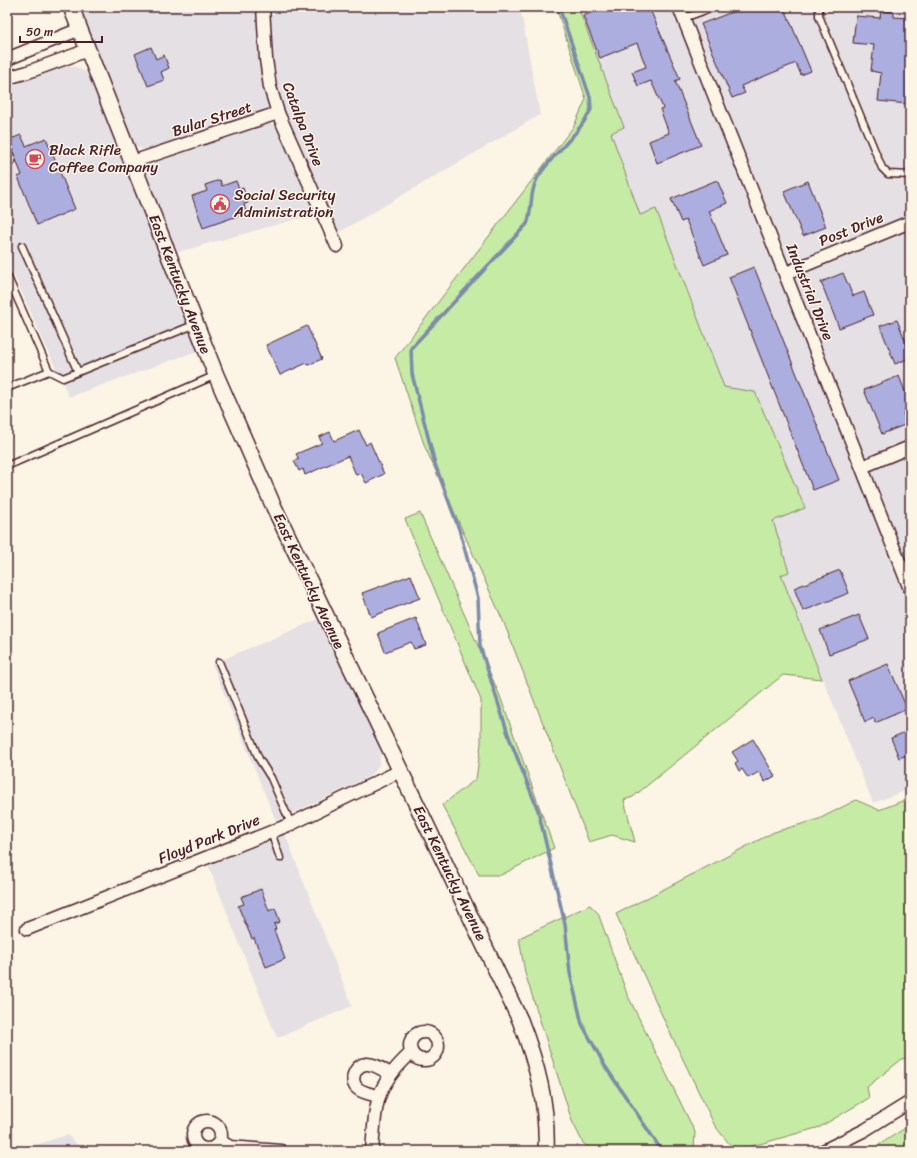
<svg xmlns="http://www.w3.org/2000/svg" width="917" height="1158" viewBox="0 0 917 1158" font-family="Sriracha,sans-serif">
  <style>
    .built { fill: #e4e0e3 }
    .green { fill: #c5eba5; stroke: #888568 }
    .lines { fill: none; stroke-linecap: round; stroke-linejoin: round }
    .stream { stroke: #7b8ba8; stroke-width: 3.5 }
    .building { fill: #acaedf; stroke: #4a1f2b }
    .service-casing { stroke: #4a1f2b; stroke-width: 9 }
    .minor-casing { stroke: #4a1f2b; stroke-width: 15 }
    .tertiary-casing { stroke: #4a1f2b; stroke-width: 18 }
    .service { stroke: #fcf5e5; stroke-width: 6 }
    .minor { stroke: #fcf5e5; stroke-width: 12 }
    .tertiary { stroke: #fcf5e5; stroke-width: 15 }
    .labels { text-anchor: middle; stroke-width: 3; stroke-linejoin: round; paint-order: stroke }
    .street-label { font-size: 15px; fill: #4a1f2b; stroke: #fcf5e5 }
    .poi-label { font-size: 15px; fill: #4a1f2b; stroke: #fcf5e5; text-anchor: start }
  </style>
  <rect width="100%" height="100%" fill="#fcf5e5"/>
  <filter id="ink" filterUnits="userSpaceOnUse"><feTurbulence type="fractalNoise" baseFrequency=".025" numOctaves="2"/><feDisplacementMap in="SourceGraphic" scale="8" xChannelSelector="R" yChannelSelector="G"/><feConvolveMatrix kernelMatrix="1 2 1 2 8 2 1 2 1" color-interpolation-filters="sRGB"/></filter>
  <g filter="url(#ink)">
    <!-- built -->
    <g class="built">
      <polygon points="79,7 520,7 540,115 336,234 290,130 282,106 147,150 141,149 134,145 131,143"/>
      <polygon points="578,7 910,7 910,789 873,803 781,575 789,572 773,521 805,508 724,387 656,209 640,215 610,132 624,126"/>
      <polygon points="65,66 77,67 85,72 90,79 92,79 200,350 69,397 7,260 7,83 32,78"/>
      <polygon points="266,123 275,125 278,129 315,214 174,253 144,176 147,166 152,161"/>
      <polygon points="321,618 381,743 378,744 381,753 379,764 376,770 365,779 276,821 212,664"/>
      <polygon points="285,834 352,1006 277,1038 208,865"/>
      <polygon points="67,1135 85,1151 16,1151"/>
    </g>
    <!-- green -->
    <g class="green">
      <polygon points="556,7 578,7 624,127 611,133 640,215 656,209 724,387 755,392 805,508 773,521 789,572 781,575 822,679 783,675 633,797 624,800 635,842 612,835 589,842 504,623 425,447 395,358 574,126 586,99"/>
      <polygon points="420,513 500,696 554,848 501,875 479,875 442,805 476,779 481,744 481,700 405,519"/>
      <polygon points="910,798 910,1058 902,1059 867,1087 869,1098 820,1127 735,1151 715,1126 666,1024 616,914 774,832 819,819 856,800 879,810"/>
      <polygon points="590,905 598,913 627,994 695,1132 694,1151 594,1151 583,1143 572,1121 525,973 519,938"/>
      <polygon points="910,1125 910,1151 869,1151"/>
    </g>
    <g class="lines">
      <!-- stream -->
      <path class="stream" d="M559,7l31,90 1,12c-12,27 -40,45 -54,70 -8,14 -4,30 -10,45l-116,124 1,26 23,90 25,68 18,66 2,48 29,91 29,73 27,114 5,49 12,51 23,42 57,85"/>
    </g>
    <!-- building -->
    <g class="building">
      <polygon points="606,7 621,7 623,13 638,7 649,7 680,79 675,81 701,145 657,163 649,141 669,133 660,109 663,108 651,81 638,86 632,72 646,67 637,43 600,58 583,16"/>
      <polygon points="745,7 784,7 811,71 801,75 796,63 741,86 745,93 732,98 701,24"/>
      <polygon points="881,11 894,12 894,17 910,18 910,72 907,104 878,101 881,73 871,71 874,45 853,43 856,16 880,18"/>
      <polygon points="151,47 156,59 164,55 169,68 161,72 164,80 148,86 135,54"/>
      <polygon points="21,135 26,146 46,138 75,209 37,225 18,177 22,175 8,140"/>
      <polygon points="220,180 222,186 236,181 239,189 243,188 248,203 244,204 246,213 203,228 192,196 207,191 205,185"/>
      <polygon points="717,180 727,203 709,211 727,255 704,265 686,220 681,222 671,199"/>
      <polygon points="808,181 826,227 803,236 784,191"/>
      <polygon points="754,267 839,480 813,490 729,277"/>
      <polygon points="843,273 853,296 864,292 873,315 839,328 821,282"/>
      <polygon points="897,320 910,352 910,358 895,364 880,326"/>
      <polygon points="307,326 322,359 308,365 307,363 280,375 266,345"/>
      <polygon points="899,376 910,404 910,410 903,413 907,424 882,434 864,390"/>
      <polygon points="359,430 366,445 370,442 384,474 366,483 361,473 356,475 348,456 305,475 303,469 299,471 294,461 299,459 296,454 322,443 319,437 330,432 334,441"/>
      <polygon points="840,570 849,593 803,611 794,588"/>
      <polygon points="411,575 420,598 371,617 362,593"/>
      <polygon points="859,615 869,639 829,654 820,630"/>
      <polygon points="416,618 426,645 414,649 411,642 385,652 378,633"/>
      <polygon points="888,664 907,709 875,723 874,718 865,722 848,681"/>
      <polygon points="910,730 910,754 899,758 891,738"/>
      <polygon points="753,739 775,776 765,782 759,772 748,778 742,769 739,771 735,763 738,761 732,752"/>
      <polygon points="261,889 269,911 275,908 280,922 274,924 276,929 274,930 285,959 266,967 254,938 252,939 238,906 244,904 241,897"/>
    </g>
    <g class="lines">
      <defs>
        <g id="service">
          <polyline points="819,7 819,16 882,168 888,174 910,175"/>
          <polyline points="684,18 714,7"/>
          <polyline points="7,146 12,160 7,166"/>
          <polyline points="905,224 910,214"/>
          <polyline points="22,246 78,372"/>
          <polyline points="7,275 49,371"/>
          <polyline points="7,388 49,371 63,378 196,324"/>
          <polyline points="7,466 216,375"/>
          <polyline points="219,662 259,759 271,778 291,824"/>
          <polyline points="271,832 280,858"/>
        </g>
        <g id="minor">
          <polyline points="263,7 266,59 270,87 278,113 337,246"/>
          <polyline points="679,7 910,589"/>
          <polyline points="7,59 80,29"/>
          <polyline points="7,78 28,72 88,50"/>
          <polyline points="132,162 278,113"/>
          <polyline points="786,273 905,224"/>
          <polyline points="862,467 910,447"/>
          <polyline points="27,929 291,824 400,771"/>
          <circle cx="424" cy="1046" r="14"/>
          <path d="M378,1096c-7,-2 -16,-3 -21,-8 -8,-8 -2,-23 9,-24 8,-1 17,6 24,10"/>
          <circle cx="207" cy="1135" r="14"/>
          <polyline points="220,1141 230,1147 281,1151"/>
          <path d="M372,1151c4,-48 2,-64 39,-98"/>
          <polyline points="823,1151 865,1130 910,1102"/>
        </g>
        <path id="tertiary" d="M71,7l145,368 57,130 247,515c17,44 28,84 26,131"/>
      </defs>
      <!-- service casing -->
      <use href="#service" class="service-casing"/>
      <!-- minor casing -->
      <use href="#minor" class="minor-casing"/>
      <!-- tertiary casing -->
      <use href="#tertiary" class="tertiary-casing"/>
      <!-- service -->
      <use href="#service" class="service"/>
      <!-- minor -->
      <use href="#minor" class="minor"/>
      <!-- tertiary -->
      <use href="#tertiary" class="tertiary"/>
    </g>
  </g>
  <!-- icons -->
  <defs>
    <symbol id="cafe-ring" viewBox="-11 -11 22 22"><circle r="9.5" fill="#fcf5e5" stroke="#d1495b" stroke-width="1.5"/><path d="M-5.5-4.5H6V0H3Q3 3.5 0 3.5H-2.5Q-5.5 3.5-5.5 0ZM3-3.2v2h1.7v-2ZM-6 4.5H4V6H-6Z" fill="#d1495b"/></symbol>
    <symbol id="civic-ring" viewBox="-11 -11 22 22"><circle r="9.5" fill="#fcf5e5" stroke="#d1495b" stroke-width="1.5"/><path d="M-.6-6.5H3V-4.5H.6V-3L4-1V1h2V6H-6V1h2V-1L-.6-3ZM-1.2 2.5V6h2.4V2.5Z" fill="#d1495b"/></symbol>
  </defs>
  <g fill-rule="evenodd">
    <use href="#cafe-ring" x="24" y="148" width="22" height="22"/>
    <use href="#civic-ring" x="209" y="193" width="22" height="22"/>
  </g>
  <g class="labels">
    <!-- street labels -->
    <g class="street-label">
      <text transform="translate(212 119) rotate(-18)" y="5">Bular Street</text>
      <text transform="translate(303 124) rotate(69)" y="5">Catalpa Drive</text>
      <text transform="translate(851 229) rotate(-22)" y="5">Post Drive</text>
      <text transform="translate(180 284) rotate(69)" y="5">East Kentucky Avenue</text>
      <text transform="translate(810 292) rotate(68)" y="5">Industrial Drive</text>
      <text transform="translate(309 581) rotate(65)" y="5">East Kentucky Avenue</text>
      <text transform="translate(209 839) rotate(-22)" y="5">Floyd Park Drive</text>
      <text transform="translate(450 873) rotate(64)" y="5">East Kentucky Avenue</text>
    </g>
    <!-- poi labels -->
    <g class="poi-label">
      <text x="49" y="155">Black Rifle<tspan x="49" dy="17">Coffee Company</tspan></text>
      <text x="234" y="200">Social Security<tspan x="234" dy="17">Administration</tspan></text>
    </g>
  </g>
  <!-- margin -->
  <rect width="917" height="1158" fill="none" stroke="#fcf5e5" stroke-width="24"/>
  <rect x="12" y="12" width="893" height="1134" fill="none" stroke="#4a1f2b" stroke-width="1.5" filter="url(#ink)"/>
  <!-- scale -->
  <path d="M20 36v6h82v-6" fill="none" stroke="#4a1f2b" stroke-width="2"/>
  <text x="26" y="36" font-size="12" fill="#4a1f2b" stroke="#fcf5e5" stroke-width="3" paint-order="stroke">50 m</text>
</svg>
